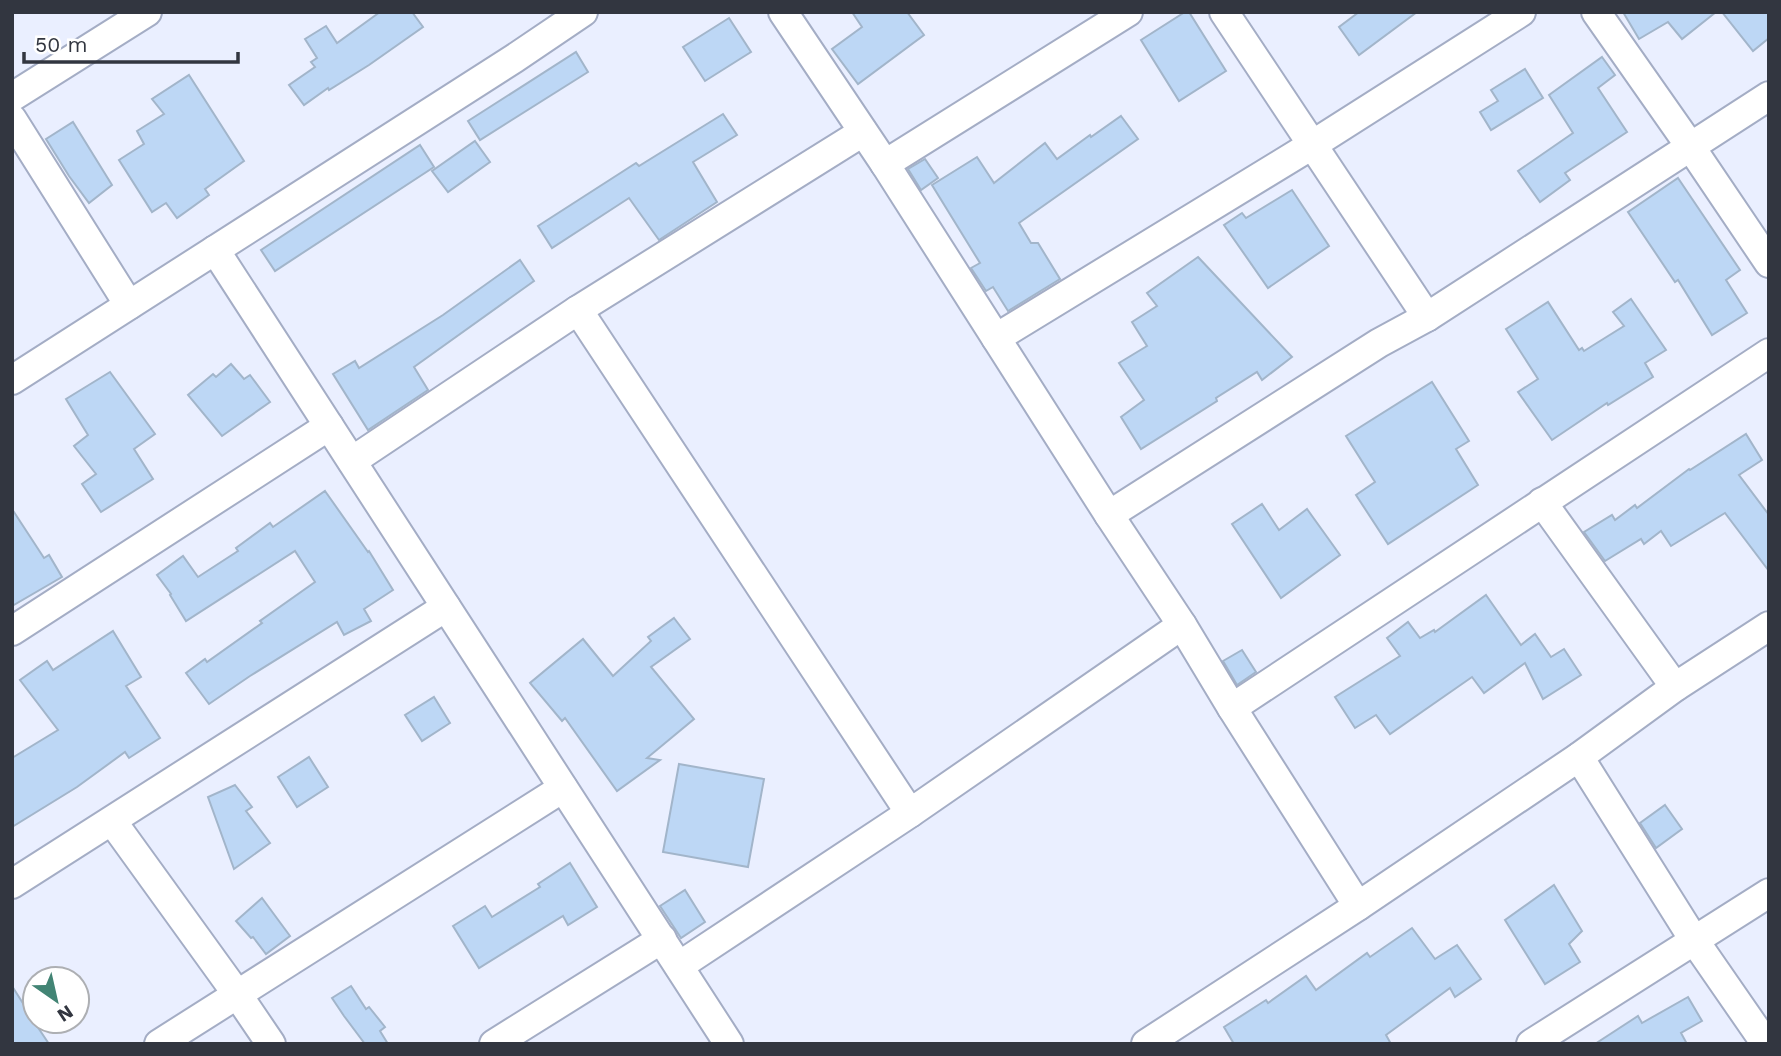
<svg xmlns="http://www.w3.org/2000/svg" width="1781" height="1056" viewBox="0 0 1781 1056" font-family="'Work Sans',sans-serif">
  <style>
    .building { fill: #bdd7f5; stroke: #a2b5ca; stroke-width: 2 }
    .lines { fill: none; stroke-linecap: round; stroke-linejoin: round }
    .minor-casing { stroke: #a4adc5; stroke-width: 32 }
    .minor { stroke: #fff; stroke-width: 28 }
  </style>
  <rect width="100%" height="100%" fill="#eaefff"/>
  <!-- building -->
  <g class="building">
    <polygon points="380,12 412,12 423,27 369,65 329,90 328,88 304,105 289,85 315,67 311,62 317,58 305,39 326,26 337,43"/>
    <polygon points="852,12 907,12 924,35 858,84 832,49 862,27"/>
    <polygon points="1185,12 1189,12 1226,71 1179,101 1141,40"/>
    <polygon points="1359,12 1417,12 1359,55 1339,27"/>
    <polygon points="1623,12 1716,12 1682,39 1668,22 1639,39"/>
    <polygon points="1722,12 1769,12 1769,38 1753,51"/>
    <polygon points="729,18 751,52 705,81 683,47"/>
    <polygon points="576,52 588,72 480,140 468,121"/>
    <polygon points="1602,57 1615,75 1598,88 1627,132 1565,173 1570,180 1540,202 1518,171 1573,133 1549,95"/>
    <polygon points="1525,69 1543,98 1491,130 1480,112 1498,101 1491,90"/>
    <polygon points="189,75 244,161 205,189 209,195 177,218 166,203 152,212 119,160 144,144 137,131 164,114 152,99"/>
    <polygon points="723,114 737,135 693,162 717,202 659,240 629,198 552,248 538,226 636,163 639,166"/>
    <polygon points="1121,116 1138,139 1019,223 1031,243 1038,243 1060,279 1008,311 993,287 986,291 971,268 980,263 932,185 977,157 994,183 1045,143 1057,159 1090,135 1091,137"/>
    <polygon points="73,122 112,185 89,203 69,176 46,139"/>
    <polygon points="475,141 490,162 448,192 432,171"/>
    <polygon points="420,145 434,167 275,271 261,250"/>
    <polygon points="925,159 938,178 921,190 908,169"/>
    <polygon points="1678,178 1740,270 1726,280 1747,313 1712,335 1678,280 1675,282 1628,212"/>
    <polygon points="1292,190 1329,246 1268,288 1224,225 1242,213 1246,218"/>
    <polygon points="1198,257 1292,357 1262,380 1257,372 1216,398 1217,401 1141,449 1121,417 1144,400 1119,363 1147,346 1132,322 1157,306 1147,293"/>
    <polygon points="520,260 534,281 414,367 428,390 368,430 333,374 355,361 359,368 443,315"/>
    <polygon points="1631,299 1666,350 1645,363 1653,377 1608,405 1607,403 1552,440 1518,392 1538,379 1506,329 1548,302 1579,350 1582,348 1584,351 1624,326 1613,312"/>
    <polygon points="231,364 244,379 250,375 270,402 222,436 188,395 213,374 216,377"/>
    <polygon points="110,372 155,434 134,449 153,479 101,512 82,484 96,474 74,446 88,435 66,399"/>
    <polygon points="1432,382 1469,441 1456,449 1478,485 1388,544 1356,495 1375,482 1346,436"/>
    <polygon points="1746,434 1762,460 1739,475 1769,515 1769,571 1725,513 1671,546 1661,531 1644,544 1641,539 1605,561 1584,532 1612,515 1615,520 1635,505 1637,508 1689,469 1690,470"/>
    <polygon points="325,491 368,552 369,551 393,590 364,609 371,621 344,635 337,622 250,676 209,704 186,673 205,659 207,662 262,623 260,621 315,582 295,551 186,621 170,595 171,594 157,575 183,556 198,577 238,551 236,548 270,523 273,527"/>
    <polygon points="1262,504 1279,530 1307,509 1340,555 1281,598 1232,524"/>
    <polygon points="12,509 44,558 49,555 62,577 12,606"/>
    <polygon points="1486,595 1521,645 1535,634 1551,657 1564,649 1581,675 1543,699 1525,663 1484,693 1472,677 1390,734 1376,715 1355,728 1335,697 1400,656 1387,638 1408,622 1420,638 1434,630 1435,632"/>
    <polygon points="674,618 690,639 651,667 694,719 647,758 660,760 617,791 565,718 562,721 530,683 583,639 613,676 651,641 648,637"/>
    <polygon points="113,631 141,677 126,686 160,738 129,758 125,752 77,787 12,827 12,758 58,730 20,680 47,661 53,670"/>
    <polygon points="1242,650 1256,672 1237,685 1223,661"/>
    <polygon points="434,697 450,723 422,741 405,715"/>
    <polygon points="309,757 328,787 297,807 278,777"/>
    <polygon points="679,764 764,779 748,867 663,852"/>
    <polygon points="235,785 252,807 246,811 270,843 234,869 208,797"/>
    <polygon points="1665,805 1682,829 1656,848 1640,823"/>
    <polygon points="570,863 597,907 568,925 563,916 479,968 453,926 485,906 492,917 540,887 538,884"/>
    <polygon points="1554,885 1582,931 1569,944 1580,962 1545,984 1505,920"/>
    <polygon points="685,890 705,922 681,938 660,906"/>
    <polygon points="262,898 290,936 266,954 253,937 251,938 236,921"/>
    <polygon points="1412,928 1435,959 1457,945 1481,979 1455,997 1450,988 1386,1035 1391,1044 1234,1044 1224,1027 1266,1000 1268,1003 1306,976 1316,990 1367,953 1370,957"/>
    <polygon points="12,986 26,1008 35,1002 35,1023 49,1044 12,1044"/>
    <polygon points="351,986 366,1009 369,1007 385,1027 380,1031 388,1044 365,1044 344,1016 332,998"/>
    <polygon points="1688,997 1702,1021 1681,1033 1687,1044 1595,1044 1638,1016 1642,1023"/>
  </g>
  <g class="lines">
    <defs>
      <g id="minor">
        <polyline points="783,12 885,164 1109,515 1182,625 1232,708 1358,906"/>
        <polyline points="1224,12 1427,317"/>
        <polyline points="1596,12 1690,146 1769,263"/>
        <polyline points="12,97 147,12"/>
        <polyline points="12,119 129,305"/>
        <polyline points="885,164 1128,12"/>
        <polyline points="215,250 729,1044"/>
        <polyline points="578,310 910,813"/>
        <polyline points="996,338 1312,145 1521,12"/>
        <polyline points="12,380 515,58 583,12"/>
        <polyline points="352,461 578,310 863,132"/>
        <polyline points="1542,502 1675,687"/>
        <polyline points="1109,515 1379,343 1427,317 1769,96"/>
        <polyline points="12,631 329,426"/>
        <polyline points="1232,708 1769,353"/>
        <polyline points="1579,757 1694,940 1766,1044"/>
        <polyline points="112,821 237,994 271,1044"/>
        <polyline points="12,884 446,607"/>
        <polyline points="679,966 910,813 1182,625"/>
        <polyline points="159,1044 563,788"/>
        <polyline points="494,1044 662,939"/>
        <polyline points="1146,1044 1358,906 1579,757 1675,687 1769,626"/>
        <polyline points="1531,1044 1769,893"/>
      </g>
    </defs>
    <!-- minor casing -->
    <use href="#minor" class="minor-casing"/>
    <!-- minor -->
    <use href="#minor" class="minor"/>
  </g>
  <!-- border -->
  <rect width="1781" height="1056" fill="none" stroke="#323640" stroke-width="28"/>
  <!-- north arrow -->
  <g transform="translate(56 1000) rotate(146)"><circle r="33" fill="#ffffff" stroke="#adafb3" stroke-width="2"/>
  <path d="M0-5L12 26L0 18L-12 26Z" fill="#428474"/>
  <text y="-10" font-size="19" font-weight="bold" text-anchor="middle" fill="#323640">N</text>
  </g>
  <!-- scale -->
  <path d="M24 52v10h214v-10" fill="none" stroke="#323640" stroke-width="3.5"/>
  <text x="35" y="52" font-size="21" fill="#323640" stroke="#ffffff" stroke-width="5" paint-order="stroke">50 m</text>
</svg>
